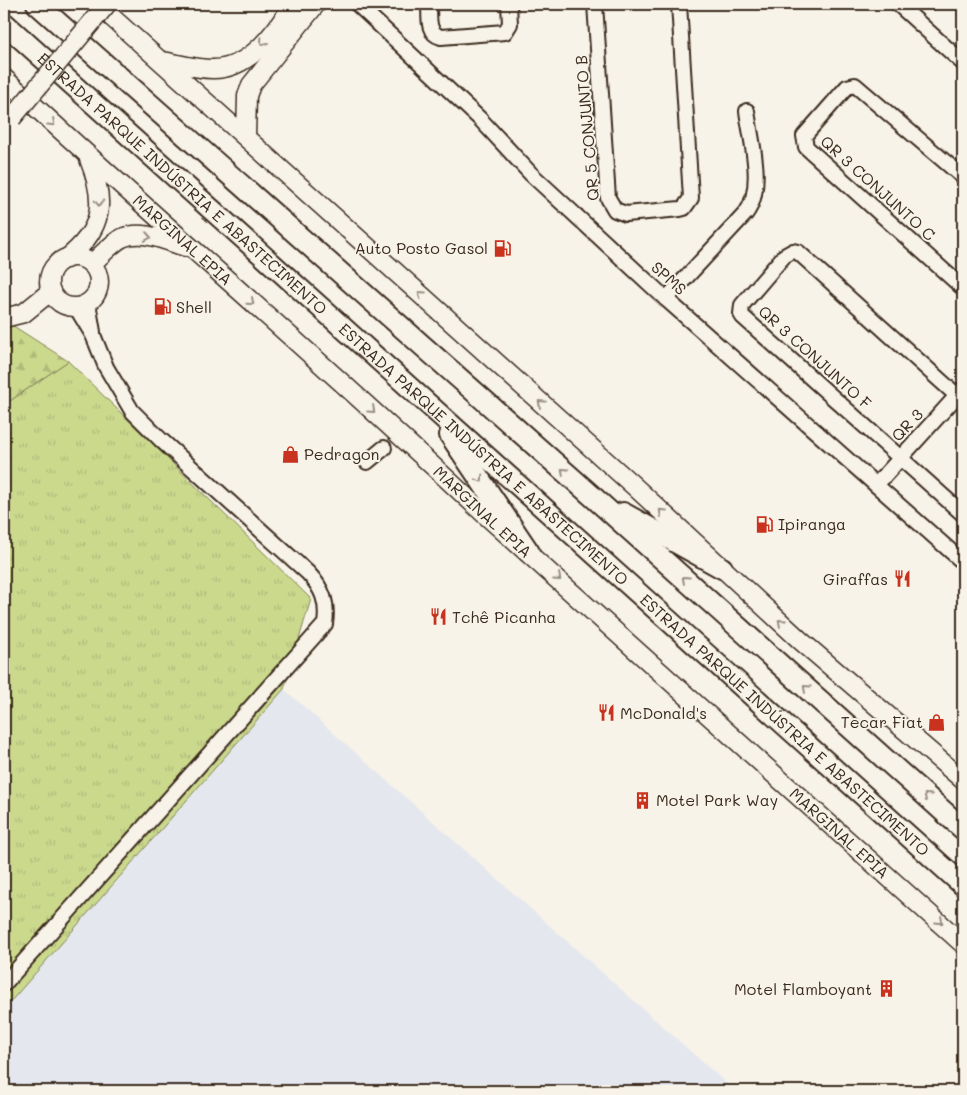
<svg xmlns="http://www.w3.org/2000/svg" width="967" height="1095" viewBox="0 0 967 1095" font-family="Mali,sans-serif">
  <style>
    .built { fill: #e4e7ee }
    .grass { fill: url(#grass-tufts); stroke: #838256 }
    .forest { fill: url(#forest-firs); stroke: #838256 }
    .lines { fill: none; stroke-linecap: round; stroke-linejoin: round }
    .minor-casing { stroke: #3b2a1e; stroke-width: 18 }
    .major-casing { stroke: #3b2a1e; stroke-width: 21 }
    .highway-casing { stroke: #3b2a1e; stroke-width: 24 }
    .minor { stroke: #f7f3e8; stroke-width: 14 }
    .major { stroke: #f7f3e8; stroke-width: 18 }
    .highway { stroke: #f7f3e8; stroke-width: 20 }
    .major-bridge-casing { stroke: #3b2a1e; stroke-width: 21; stroke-linecap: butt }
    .major-bridge { stroke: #f7f3e8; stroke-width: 18 }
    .oneway { stroke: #998e83 }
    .labels { text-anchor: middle; stroke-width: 4; stroke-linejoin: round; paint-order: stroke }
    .street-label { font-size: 16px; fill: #3b2a1e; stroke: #f7f3e8 }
    .poi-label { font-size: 16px; fill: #3b2a1e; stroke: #f7f3e8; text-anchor: start }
  </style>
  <defs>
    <pattern id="grass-tufts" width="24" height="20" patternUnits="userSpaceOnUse" patternTransform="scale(1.25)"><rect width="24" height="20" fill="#cbd98d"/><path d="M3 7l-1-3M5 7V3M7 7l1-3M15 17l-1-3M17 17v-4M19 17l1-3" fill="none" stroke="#afba79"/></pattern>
    <pattern id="forest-firs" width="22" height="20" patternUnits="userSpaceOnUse" patternTransform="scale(1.25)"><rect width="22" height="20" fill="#cbd98d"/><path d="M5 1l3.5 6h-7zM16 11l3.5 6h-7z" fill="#afba79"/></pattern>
  </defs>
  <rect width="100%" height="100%" fill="#f7f3e8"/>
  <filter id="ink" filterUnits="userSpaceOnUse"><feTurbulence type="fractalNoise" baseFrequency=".02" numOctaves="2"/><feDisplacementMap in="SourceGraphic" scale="10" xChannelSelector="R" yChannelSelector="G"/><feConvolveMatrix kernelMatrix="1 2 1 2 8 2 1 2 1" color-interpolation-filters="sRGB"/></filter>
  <g filter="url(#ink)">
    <!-- built -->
    <polygon class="built" points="284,689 735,1091 4,1091 4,1009"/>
    <!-- grass -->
    <polygon class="grass" points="68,361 311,599 284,689 4,1009 4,405"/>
    <!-- forest -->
    <polygon class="forest" points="4,320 68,361 4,405"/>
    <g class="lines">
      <defs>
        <g id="minor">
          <polyline points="357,4 480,119 531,174 666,299 963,562"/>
          <path d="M429,4c1,12 -3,29 12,33l64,-5 5,-8 -1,-20"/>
          <polyline points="595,4 608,198 615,210 626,214 680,209 684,208 691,198 679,4"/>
          <polyline points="898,4 963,63"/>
          <polyline points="963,177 855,85 847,87 804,136 806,147 963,288"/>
          <path d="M666,299l80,-86c19,-26 5,-72 1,-102"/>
          <polyline points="88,303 93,332"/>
          <polyline points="963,401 798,252 793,251 784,256 742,305 741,314 743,317 963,514"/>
          <polyline points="367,462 384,448"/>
          <polyline points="876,485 963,389"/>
          <path d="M4,984l321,-360c3,-21 -2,-35 -17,-51l-147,-133 -29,-29 -26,-44 -13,-32 -17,-28"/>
        </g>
        <g id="major">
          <polyline points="97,4 635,487 801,641 963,780"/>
          <path d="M163,61c16,3 33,8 49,8 37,1 64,-37 81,-65"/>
          <path id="s1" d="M4,78c157,146 321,285 477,433l482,433"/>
          <polyline points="246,137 247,96 251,85 316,4"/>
          <circle cx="74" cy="282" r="25"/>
          <path d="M66,259c38,-30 40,-57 23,-100"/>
          <path d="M91,264c10,-8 21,-21 31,-26 20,-9 44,3 63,9"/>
          <polyline points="4,318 24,313 51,291"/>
        </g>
        <g id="highway">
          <polyline points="37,4 591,495 963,829"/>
          <path id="s2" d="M4,23l959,862"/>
          <polyline points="450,435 529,552"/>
          <polyline points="623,513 722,568"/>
        </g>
      </defs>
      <!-- minor casing -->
      <use href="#minor" class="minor-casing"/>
      <!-- major casing -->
      <use href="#major" class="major-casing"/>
      <!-- highway casing -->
      <use href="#highway" class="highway-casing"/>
      <!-- minor -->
      <use href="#minor" class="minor"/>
      <!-- major -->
      <use href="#major" class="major"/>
      <!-- highway -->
      <use href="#highway" class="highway"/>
      <defs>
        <polyline id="major-bridge" points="12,118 107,4"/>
      </defs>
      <!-- major-bridge casing -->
      <use href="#major-bridge" class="major-bridge-casing"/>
      <!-- major-bridge -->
      <use href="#major-bridge" class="major-bridge"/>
    </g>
    <!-- one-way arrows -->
    <defs><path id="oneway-chevron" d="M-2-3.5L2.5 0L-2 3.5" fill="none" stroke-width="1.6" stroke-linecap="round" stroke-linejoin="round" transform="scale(1.25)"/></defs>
    <g class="oneway">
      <use href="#oneway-chevron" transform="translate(263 42) rotate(131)"/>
      <use href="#oneway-chevron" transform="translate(52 123) rotate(43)"/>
      <use href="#oneway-chevron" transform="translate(99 203) rotate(90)"/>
      <use href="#oneway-chevron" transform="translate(148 237) rotate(9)"/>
      <use href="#oneway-chevron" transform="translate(421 294) rotate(-138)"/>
      <use href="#oneway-chevron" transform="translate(251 302) rotate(41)"/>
      <use href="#oneway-chevron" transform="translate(541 403) rotate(-138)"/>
      <use href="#oneway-chevron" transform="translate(372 410) rotate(42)"/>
      <use href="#oneway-chevron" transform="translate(564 471) rotate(-138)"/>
      <use href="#oneway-chevron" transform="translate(480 479) rotate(56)"/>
      <use href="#oneway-chevron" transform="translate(662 512) rotate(-137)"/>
      <use href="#oneway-chevron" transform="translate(558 578) rotate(42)"/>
      <use href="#oneway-chevron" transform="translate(685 579) rotate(-138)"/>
      <use href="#oneway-chevron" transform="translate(781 622) rotate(-138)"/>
      <use href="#oneway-chevron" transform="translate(806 688) rotate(-138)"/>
      <use href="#oneway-chevron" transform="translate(927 796) rotate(-138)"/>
      <use href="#oneway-chevron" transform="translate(940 921) rotate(43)"/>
    </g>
  </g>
  <!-- icons -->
  <defs>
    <symbol id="fuel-bare" viewBox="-9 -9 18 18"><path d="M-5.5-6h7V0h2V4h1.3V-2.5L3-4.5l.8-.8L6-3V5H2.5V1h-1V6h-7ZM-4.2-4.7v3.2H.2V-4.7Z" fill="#c8321e" stroke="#f7f3e8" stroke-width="2.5" paint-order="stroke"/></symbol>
    <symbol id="shop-bare" viewBox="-9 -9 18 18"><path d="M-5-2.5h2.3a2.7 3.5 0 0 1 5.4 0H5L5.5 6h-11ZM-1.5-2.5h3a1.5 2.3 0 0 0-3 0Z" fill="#c8321e" stroke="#f7f3e8" stroke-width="2.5" paint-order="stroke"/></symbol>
    <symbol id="restaurant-bare" viewBox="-9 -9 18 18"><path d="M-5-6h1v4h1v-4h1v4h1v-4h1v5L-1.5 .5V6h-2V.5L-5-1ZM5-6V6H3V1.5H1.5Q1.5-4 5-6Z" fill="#c8321e" stroke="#f7f3e8" stroke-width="2.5" paint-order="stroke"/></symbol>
    <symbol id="building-bare" viewBox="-9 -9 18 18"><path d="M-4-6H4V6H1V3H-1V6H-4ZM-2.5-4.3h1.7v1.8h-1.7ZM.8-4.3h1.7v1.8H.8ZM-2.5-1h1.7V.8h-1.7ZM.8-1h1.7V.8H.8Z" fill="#c8321e" stroke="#f7f3e8" stroke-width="2.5" paint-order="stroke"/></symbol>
  </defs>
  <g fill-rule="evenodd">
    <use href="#fuel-bare" x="490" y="236" width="25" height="25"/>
    <use href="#fuel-bare" x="150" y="294" width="25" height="25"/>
    <use href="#shop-bare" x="278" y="442" width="25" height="25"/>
    <use href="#fuel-bare" x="752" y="512" width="25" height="25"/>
    <use href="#restaurant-bare" x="890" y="566" width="25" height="25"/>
    <use href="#restaurant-bare" x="426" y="604" width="25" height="25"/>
    <use href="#restaurant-bare" x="594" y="700" width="25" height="25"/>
    <use href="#shop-bare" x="924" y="710" width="25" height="25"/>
    <use href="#building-bare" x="630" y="788" width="25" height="25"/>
    <use href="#building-bare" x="874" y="976" width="25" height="25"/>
  </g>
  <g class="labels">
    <!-- street labels -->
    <g class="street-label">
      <text transform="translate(587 128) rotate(-95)" y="6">QR 5 CONJUNTO B</text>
      <text dy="6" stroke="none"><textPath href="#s2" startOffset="240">ESTRADA PARQUE INDÚSTRIA E ABASTECIMENTO</textPath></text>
      <text transform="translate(878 188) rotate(42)" y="6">QR 3 CONJUNTO C</text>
      <text dy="6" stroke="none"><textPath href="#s1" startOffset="241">MARGINAL EPIA</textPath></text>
      <text transform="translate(669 278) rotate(42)" y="6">SPMS</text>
      <text transform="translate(815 357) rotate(42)" y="6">QR 3 CONJUNTO F</text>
      <text transform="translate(907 425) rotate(-47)" y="6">QR 3</text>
      <text dy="6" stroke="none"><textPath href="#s2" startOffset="645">ESTRADA PARQUE INDÚSTRIA E ABASTECIMENTO</textPath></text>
      <text dy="6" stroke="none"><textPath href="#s1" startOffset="646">MARGINAL EPIA</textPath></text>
      <text dy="6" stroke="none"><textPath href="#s2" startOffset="1050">ESTRADA PARQUE INDÚSTRIA E ABASTECIMENTO</textPath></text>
      <text dy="6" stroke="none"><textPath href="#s1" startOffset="1126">MARGINAL EPIA</textPath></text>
    </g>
    <!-- poi labels -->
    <g class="poi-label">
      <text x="488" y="254" text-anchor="end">Auto Posto Gasol</text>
      <text x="176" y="313">Shell</text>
      <text x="304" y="460">Pedragon</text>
      <text x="778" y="530">Ipiranga</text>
      <text x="888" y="585" text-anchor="end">Giraffas</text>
      <text x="452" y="623">Tchê Picanha</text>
      <text x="620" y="719">McDonald's</text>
      <text x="923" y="728" text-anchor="end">Tecar Fiat</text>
      <text x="656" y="806">Motel Park Way</text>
      <text x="872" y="995" text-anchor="end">Motel Flamboyant</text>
    </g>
  </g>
  <!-- margin -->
  <rect width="967" height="1095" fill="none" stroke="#f7f3e8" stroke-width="20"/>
  <rect x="10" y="10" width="947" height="1075" fill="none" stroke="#3b2a1e" stroke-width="2" filter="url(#ink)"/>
</svg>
